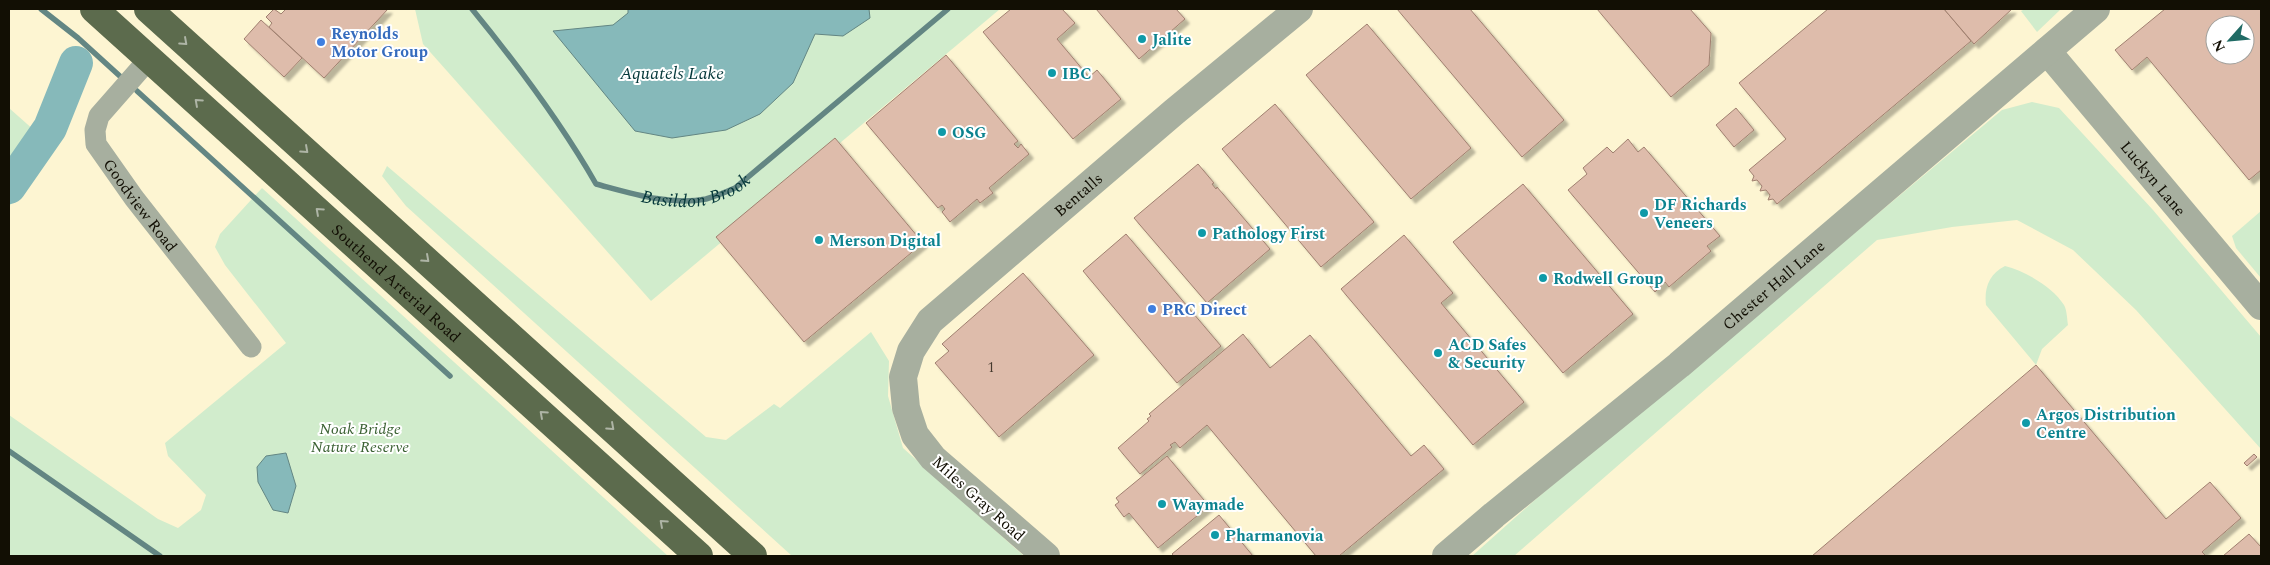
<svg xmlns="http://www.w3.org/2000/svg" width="2270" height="565" viewBox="0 0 2270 565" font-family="Spectral,serif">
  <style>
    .green { fill: #d1eccc }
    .water { fill: #86b9ba; stroke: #638683 }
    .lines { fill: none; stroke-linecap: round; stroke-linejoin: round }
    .stream { stroke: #638683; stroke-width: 5.5 }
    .river { stroke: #86b9ba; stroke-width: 34 }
    .building { fill: #debcab; stroke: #a08070; fill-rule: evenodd; filter: url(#shadow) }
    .minor { stroke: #a7af9f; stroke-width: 21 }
    .tertiary { stroke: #a7af9f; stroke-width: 28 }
    .trunk { stroke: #5c6b4d; stroke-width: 28 }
    .oneway { stroke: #aeb5a6 }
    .culture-dot { fill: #0f9aa8; stroke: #fff; stroke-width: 2 }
    .shop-dot { fill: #3f7fe0; stroke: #fff; stroke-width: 2 }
    .labels { text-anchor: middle; stroke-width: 4; stroke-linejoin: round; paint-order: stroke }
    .number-label { font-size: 14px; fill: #453a2e }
    .shop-label { font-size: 16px; font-weight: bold; fill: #366cbe; stroke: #fff; text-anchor: start }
    .culture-label { font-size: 16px; font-weight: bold; fill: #0d838f; stroke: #fff; text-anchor: start }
    .street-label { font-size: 16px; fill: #120f04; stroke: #fff }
    .park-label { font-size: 16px; font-style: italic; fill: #3c6234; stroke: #fff }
    .water-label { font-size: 18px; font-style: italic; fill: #05383a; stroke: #fff }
  </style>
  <defs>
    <filter id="shadow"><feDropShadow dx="4.5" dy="4.5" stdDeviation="1" flood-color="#0004"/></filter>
  </defs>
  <rect width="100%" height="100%" fill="#fdf5d2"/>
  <!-- green -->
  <g class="green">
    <polygon points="415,9 1000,9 651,301 423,44"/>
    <polygon points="2025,9 2061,9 2037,32 2021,11"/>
    <polygon points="2032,102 2059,108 2153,210 2261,337 2261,449 2136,310 2073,250 2017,220 1952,227 1877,240 1514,556 1472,556 1536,499 2002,110"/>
    <polygon points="9,108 53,147 9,207"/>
    <polygon points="387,166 706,437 726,440 774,404 780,408 871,332 889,361 888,396 903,448 1024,556 792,556 406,206 382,176"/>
    <polygon points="262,188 668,556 9,556 9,415 158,519 178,528 201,510 206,495 168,456 165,443 286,343 225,265 215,247 220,234"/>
    <polygon points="2261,211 2261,278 2236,248 2232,236"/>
    <path d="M2005,266c20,5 48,21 59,39 3,5 3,14 4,20l-26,24 -6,16 -50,-60c-2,-17 3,-31 19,-39z"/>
  </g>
  <!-- water -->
  <g class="water">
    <polygon points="628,9 869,9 870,18 843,36 815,34 793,83 760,114 726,130 672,138 635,131 553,31 613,25 628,13"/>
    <polygon points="286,453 296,486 288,513 273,510 258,482 257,467 266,456"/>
  </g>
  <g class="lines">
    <!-- stream -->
    <g class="stream">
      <polyline points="41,9 78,38 122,78"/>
      <path id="s1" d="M472,9c45,55 88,112 124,175 34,9 74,22 110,15 10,-3 20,-7 29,-11l213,-179"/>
      <polyline points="137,91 450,376"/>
      <polyline points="9,451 160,556"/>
    </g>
    <!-- river -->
    <polyline class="river" points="9,187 50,128 76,63"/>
  </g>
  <!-- building -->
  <g class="building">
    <polygon points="274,9 281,14 286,9 388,9 324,78 269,27 272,23 266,17"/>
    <polygon points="1011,9 1062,9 1075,23 1057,39 1089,77 1097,70 1121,99 1073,139 983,32"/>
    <polygon points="1096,9 1176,9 1185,19 1139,59"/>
    <polygon points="1397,9 1470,9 1564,120 1522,157"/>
    <polygon points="1597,9 1690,9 1711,33 1709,65 1671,97"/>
    <polygon points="1828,9 1944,9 1971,41 1777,204 1773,199 1768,200 1770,195 1766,190 1760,191 1762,186 1757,180 1752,181 1754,176 1749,170 1786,139 1739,83"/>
    <polygon points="1944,9 2012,9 1974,44"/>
    <path d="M2165,9h96v161l-12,10 -102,-123 -15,13 -17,-20zM2215,25h30v30h-30z"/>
    <polygon points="261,20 302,58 284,77 244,39"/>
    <polygon points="1367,24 1471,148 1411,199 1306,75"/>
    <polygon points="946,55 1018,141 1014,144 1018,148 1021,144 1029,154 989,188 993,193 980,203 977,199 950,222 942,212 945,209 942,205 938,208 866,123"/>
    <polygon points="1275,104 1374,222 1321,267 1222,149"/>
    <polygon points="1736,108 1754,130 1734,147 1716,125"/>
    <polygon points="835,138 923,243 804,342 716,237"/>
    <polygon points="1628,139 1638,152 1644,147 1720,236 1707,246 1711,251 1669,287 1665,282 1655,292 1568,190 1587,174 1583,168 1607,147 1613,153"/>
    <polygon points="1198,164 1214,183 1212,184 1216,189 1217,187 1270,249 1207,303 1134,218"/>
    <polygon points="1523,184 1633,314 1563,373 1453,242"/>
    <polygon points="1126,234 1221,346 1177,383 1083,271"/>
    <polygon points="1404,235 1453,293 1441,303 1524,402 1473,445 1341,289"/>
    <polygon points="1023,273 1094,355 999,437 935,363 949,351 942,344"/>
    <polygon points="1243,334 1270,368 1310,335 1411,456 1424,445 1444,469 1339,556 1316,556 1207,425 1180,448 1175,442 1170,445 1172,447 1140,474 1118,448 1149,421 1147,419 1151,416 1149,414"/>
    <polygon points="2036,365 2166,519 2210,482 2241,518 2202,552 2206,556 1812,556"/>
    <polygon points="2254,454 2257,457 2247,466 2244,463"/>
    <polygon points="1167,456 1209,506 1158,548 1129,513 1124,517 1115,505 1119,502 1116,498"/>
    <polygon points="1219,515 1253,556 1174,556 1172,554"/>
    <polygon points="2249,534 2261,547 2261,556 2223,556"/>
  </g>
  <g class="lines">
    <!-- minor -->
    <path class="minor" id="s2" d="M149,59l-50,57 -4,14 1,14 38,54 117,149"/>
    <!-- tertiary -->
    <g class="tertiary">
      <path id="s3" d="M2047,51l214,255"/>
      <path id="s4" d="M1046,556l-113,-98 -18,-23 -9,-27 -3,-31 8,-26 19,-30 244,-209 125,-103"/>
      <path id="s5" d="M1446,556l48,-41 185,-150 417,-356"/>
    </g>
    <!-- trunk -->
    <g class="trunk">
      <path id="s6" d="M94,9l605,547"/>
      <polyline points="148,9 753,556"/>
    </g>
  </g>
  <!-- one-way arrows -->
  <defs><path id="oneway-chevron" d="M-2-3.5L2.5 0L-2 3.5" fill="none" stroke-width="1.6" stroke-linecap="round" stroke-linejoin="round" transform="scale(1.25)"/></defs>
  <g class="oneway">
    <use href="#oneway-chevron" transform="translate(184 42) rotate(42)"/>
    <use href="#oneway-chevron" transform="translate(198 102) rotate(-138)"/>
    <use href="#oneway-chevron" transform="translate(305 150) rotate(42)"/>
    <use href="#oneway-chevron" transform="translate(319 211) rotate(-138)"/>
    <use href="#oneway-chevron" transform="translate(426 259) rotate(42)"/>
    <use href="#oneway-chevron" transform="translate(543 414) rotate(-138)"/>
    <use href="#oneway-chevron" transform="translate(611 427) rotate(42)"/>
    <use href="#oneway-chevron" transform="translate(663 523) rotate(-138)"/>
  </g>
  <!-- markers -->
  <g class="culture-dot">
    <circle cx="1142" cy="39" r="5"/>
    <circle cx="1052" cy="73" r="5"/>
    <circle cx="942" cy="132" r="5"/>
    <circle cx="1644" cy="213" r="5"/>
    <circle cx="1202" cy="233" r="5"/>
    <circle cx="819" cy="240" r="5"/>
    <circle cx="1543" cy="278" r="5"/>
    <circle cx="1438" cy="353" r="5"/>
    <circle cx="2026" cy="423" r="5"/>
    <circle cx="1162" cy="504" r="5"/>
    <circle cx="1215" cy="535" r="5"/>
  </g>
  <g class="shop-dot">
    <circle cx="321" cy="42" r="5"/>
    <circle cx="1152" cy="309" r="5"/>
  </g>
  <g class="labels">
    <!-- number labels -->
    <g class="number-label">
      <text x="991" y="372">1</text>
    </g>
    <!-- shop labels -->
    <g class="shop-label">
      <text x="331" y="39">Reynolds<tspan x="331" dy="18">Motor Group</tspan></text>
      <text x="1162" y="315">PRC Direct</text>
    </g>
    <!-- culture labels -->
    <g class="culture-label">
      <text x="1152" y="45">Jalite</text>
      <text x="1062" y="79">IBC</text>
      <text x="952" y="138">OSG</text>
      <text x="1654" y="210">DF Richards<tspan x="1654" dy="18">Veneers</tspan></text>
      <text x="1212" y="239">Pathology First</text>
      <text x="829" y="246">Merson Digital</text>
      <text x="1553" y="284">Rodwell Group</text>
      <text x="1448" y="350">ACD Safes<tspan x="1448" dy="18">&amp; Security</tspan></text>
      <text x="2036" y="420">Argos Distribution<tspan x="2036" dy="18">Centre</tspan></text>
      <text x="1172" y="510">Waymade</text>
      <text x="1225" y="541">Pharmanovia</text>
    </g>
    <!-- street labels -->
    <g class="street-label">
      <text dy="6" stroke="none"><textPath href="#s3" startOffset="166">Luckyn Lane</textPath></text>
      <text dy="6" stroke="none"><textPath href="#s4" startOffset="496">Bentalls</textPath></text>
      <text dy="6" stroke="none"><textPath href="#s2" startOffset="180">Goodview Road</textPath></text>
      <text dy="6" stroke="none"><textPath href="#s6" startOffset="408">Southend Arterial Road</textPath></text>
      <text dy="6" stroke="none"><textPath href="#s5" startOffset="425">Chester Hall Lane</textPath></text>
      <text transform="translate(979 498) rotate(42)" y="6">Miles Gray Road</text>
    </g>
    <!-- park labels -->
    <g class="park-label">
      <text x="360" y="434">Noak Bridge<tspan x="360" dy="18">Nature Reserve</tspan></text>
    </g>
    <!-- water labels -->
    <g class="water-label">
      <text x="672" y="79">Aquatels Lake</text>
      <text dy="6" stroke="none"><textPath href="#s1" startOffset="318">Basildon Brook</textPath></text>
    </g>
  </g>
  <!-- border -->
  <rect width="2270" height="565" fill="none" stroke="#120f04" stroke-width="20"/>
  <!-- north arrow -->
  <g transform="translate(2230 40) rotate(243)"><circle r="24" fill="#ffffff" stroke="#a09f9b"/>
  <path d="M0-4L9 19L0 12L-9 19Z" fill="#206b65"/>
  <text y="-8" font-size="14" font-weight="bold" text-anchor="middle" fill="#120f04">N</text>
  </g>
</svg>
